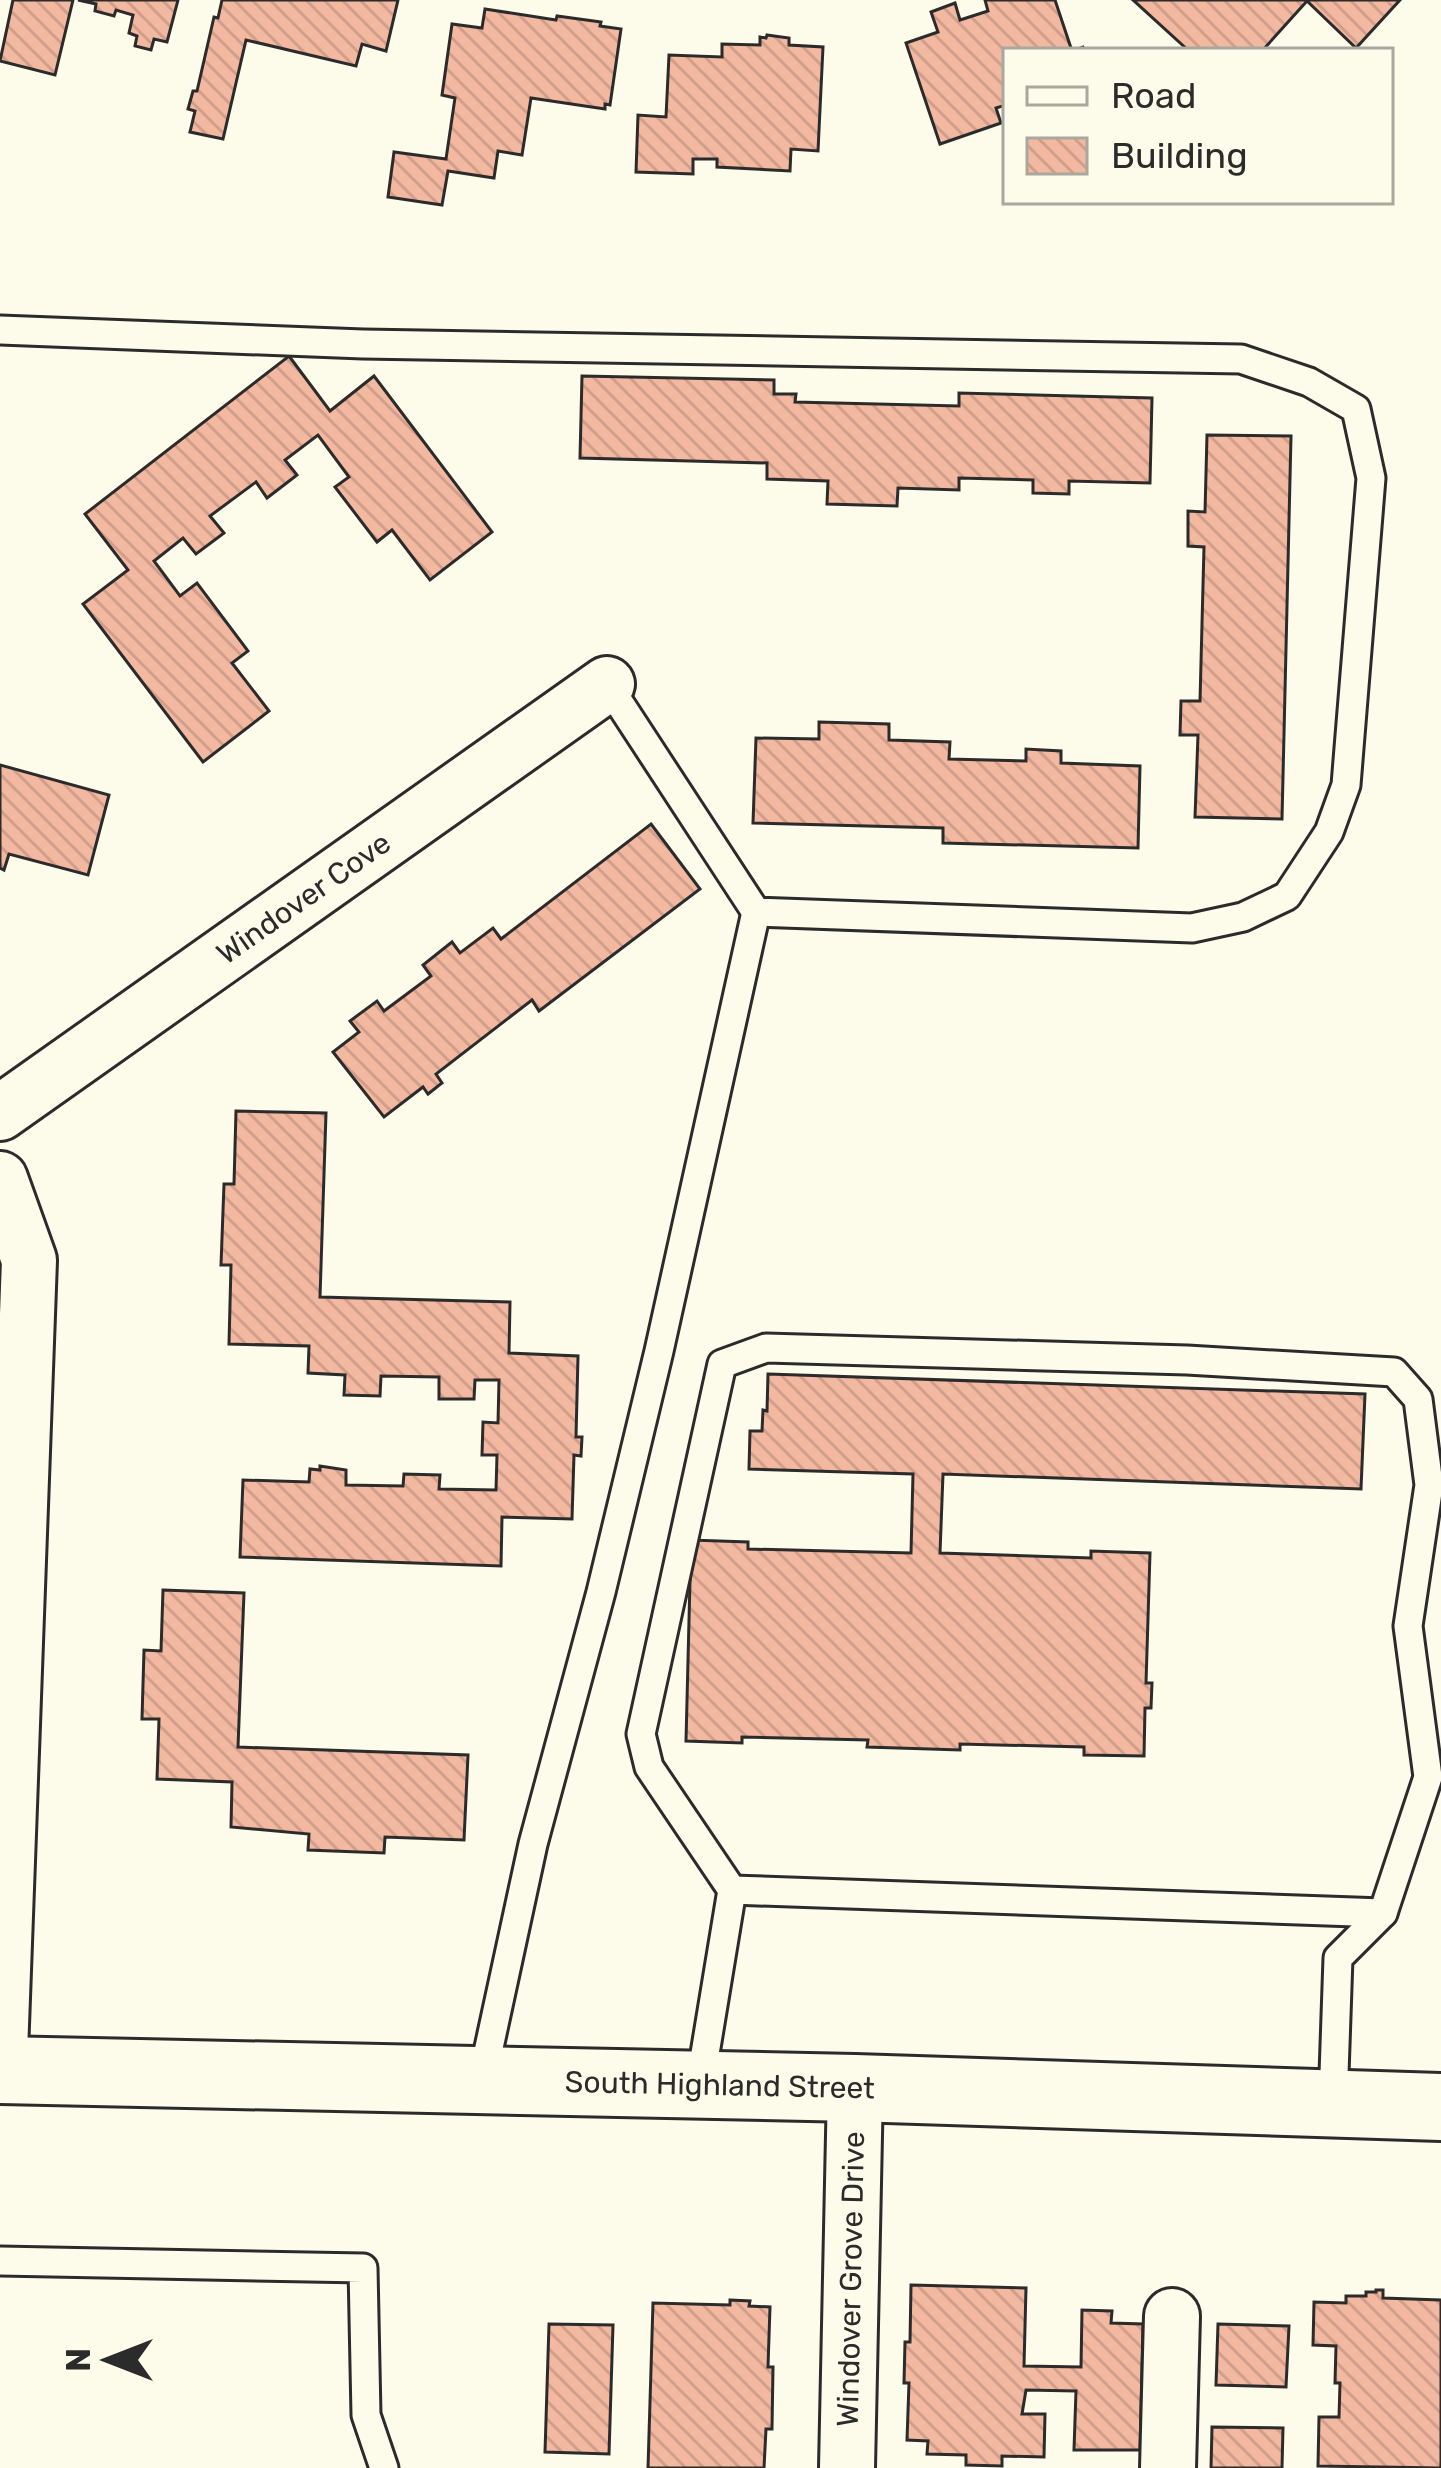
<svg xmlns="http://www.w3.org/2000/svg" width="1441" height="2468" viewBox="0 0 1441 2468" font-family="Rubik,sans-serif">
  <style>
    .building { fill: url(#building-back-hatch); stroke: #2b2b2b; stroke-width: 3 }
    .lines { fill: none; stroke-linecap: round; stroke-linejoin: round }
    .service-casing { stroke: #2b2b2b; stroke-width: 33 }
    .minor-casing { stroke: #2b2b2b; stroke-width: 60 }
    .secondary-casing { stroke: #2b2b2b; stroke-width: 72 }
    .service { stroke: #fdfbea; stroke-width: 27 }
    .minor { stroke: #fdfbea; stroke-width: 54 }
    .secondary { stroke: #fdfbea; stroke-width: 66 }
    .labels { text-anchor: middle; stroke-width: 9; stroke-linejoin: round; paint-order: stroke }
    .street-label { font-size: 30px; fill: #2b2b2b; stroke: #fdfbea }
  </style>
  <defs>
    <pattern id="building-back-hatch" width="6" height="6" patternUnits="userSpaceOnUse" patternTransform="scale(3)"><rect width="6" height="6" fill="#f2b8a0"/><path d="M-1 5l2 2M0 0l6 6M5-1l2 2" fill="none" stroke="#d09e8a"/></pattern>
  </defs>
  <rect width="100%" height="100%" fill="#fdfbea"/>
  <!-- building -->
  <g class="building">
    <polygon points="13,0 73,0 55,75 0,61"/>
    <polygon points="78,0 178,0 167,42 154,39 151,50 135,46 137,36 129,33 133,15 116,10 114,16 95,11 96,4"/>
    <polygon points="222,0 398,0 386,51 362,44 356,66 246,40 223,139 190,132 195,111 188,109 193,91 197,91 214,17 218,18"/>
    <polygon points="985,0 1055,0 1072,51 1083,47 1085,51 1006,51 1006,105 996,108 1001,123 940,144 906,43 938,32 931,12 955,3 960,20 988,11"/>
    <polygon points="1133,0 1400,0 1356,48 1307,1 1262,51 1189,51"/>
    <polygon points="485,9 556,20 557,16 601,22 600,26 621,29 610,105 605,104 605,109 531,98 522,155 498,151 494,178 448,171 442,205 388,197 394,152 446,159 455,98 442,95 452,24 482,28"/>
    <polygon points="767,35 789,38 789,45 823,47 818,151 791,149 790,171 717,167 717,159 693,159 693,174 636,172 638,115 666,117 669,55 722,57 722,44 760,45 760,37 766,38"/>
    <polygon points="289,356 330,411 374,376 492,532 430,580 392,530 377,542 335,487 349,477 318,435 285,460 297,475 267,498 256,482 210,516 224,533 196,554 183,538 154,561 180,596 197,583 248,651 232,663 269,711 203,762 83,604 128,570 85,514"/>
    <polygon points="582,376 774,380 774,394 796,394 795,402 959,406 959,393 1152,398 1150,483 1069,481 1069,494 1033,493 1033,480 959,478 959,490 898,488 897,506 827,504 828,481 767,479 767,463 580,458"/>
    <polygon points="1207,435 1291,436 1282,819 1195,817 1198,735 1180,735 1181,701 1200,701 1204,547 1188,546 1188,511 1205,512"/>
    <polygon points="819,722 889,724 889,740 950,742 949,759 1026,761 1026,749 1061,751 1061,763 1140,766 1138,848 943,843 943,828 753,823 756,738 819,739"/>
    <polygon points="0,765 109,795 88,875 9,854 4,870 0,868"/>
    <polygon points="651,824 700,889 539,1011 532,1000 436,1074 442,1083 428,1094 423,1087 384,1117 333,1052 359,1032 350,1021 377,1001 384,1011 431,976 423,965 452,942 460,953 493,928 501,939"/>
    <polygon points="236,1111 326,1113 320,1297 510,1302 509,1353 578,1356 576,1437 582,1437 581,1456 574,1455 572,1519 502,1517 501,1566 240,1557 243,1480 309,1482 310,1469 320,1470 320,1466 346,1470 346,1485 403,1486 404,1474 440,1475 439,1489 496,1490 497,1455 482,1455 483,1422 498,1423 499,1380 475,1380 474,1399 439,1399 439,1377 381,1376 380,1396 344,1395 345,1375 308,1373 309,1346 229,1344 231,1265 221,1265 224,1184 234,1184"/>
    <polygon points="768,1374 1365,1394 1361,1489 943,1474 940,1553 1091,1558 1091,1551 1150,1553 1146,1683 1152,1683 1151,1708 1145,1708 1144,1756 1084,1755 1084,1747 960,1744 960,1750 867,1747 868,1740 742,1737 742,1743 686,1741 691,1540 748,1542 748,1549 911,1553 913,1474 749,1469 750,1431 762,1431 763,1410 767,1411"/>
    <polygon points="163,1590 244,1593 238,1747 468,1755 464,1840 385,1837 384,1853 308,1850 309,1834 231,1827 232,1782 157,1779 159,1719 142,1719 144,1650 161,1651"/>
    <polygon points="911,2285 1026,2288 1024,2366 1081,2367 1082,2310 1112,2311 1111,2323 1143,2324 1140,2450 1074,2450 1076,2391 1026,2390 1022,2414 1045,2414 1044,2457 1002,2456 1002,2466 966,2465 966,2455 927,2454 928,2441 907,2440 909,2383 904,2383 905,2342 910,2342"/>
    <polygon points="1376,2290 1383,2290 1383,2298 1441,2300 1441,2468 1318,2466 1319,2417 1339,2417 1340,2383 1335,2383 1336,2346 1313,2345 1314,2302 1346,2303 1346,2296 1366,2296 1366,2292 1376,2292"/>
    <polygon points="730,2300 750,2301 749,2306 770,2307 768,2367 773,2367 772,2429 766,2429 764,2468 648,2468 653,2303 730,2305"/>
    <polygon points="549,2324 613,2325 609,2454 545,2452"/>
    <polygon points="1218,2324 1289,2326 1286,2387 1216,2385"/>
    <polygon points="1212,2427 1283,2428 1282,2468 1211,2468"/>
  </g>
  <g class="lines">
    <defs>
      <g id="service">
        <polyline points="0,330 363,344 1241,359 1309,382 1356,409 1371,478 1346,785 1329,832 1287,896 1243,917 1192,928 756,912 607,684"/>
        <polyline points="732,1890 1383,1913"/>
        <polyline points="482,2080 533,1844 601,1592 659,1351 756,912"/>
        <polyline points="700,2084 732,1890 649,1767 641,1734 722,1364 766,1348 1187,1360 1394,1372 1418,1399 1429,1485 1408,1626 1428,1777 1383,1913 1338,1958 1333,2103"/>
        <polyline points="0,2261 363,2268 366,2415 384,2468"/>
      </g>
      <g id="minor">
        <path id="s1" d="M0,1113l607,-429"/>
        <polyline points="0,1179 29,1260 0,2052"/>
        <path id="s2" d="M847,2468l8,-380"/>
        <polyline points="1168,2468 1172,2316"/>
      </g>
      <g id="secondary">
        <path id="s3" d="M0,2070l855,18 586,19"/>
      </g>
    </defs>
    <!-- service casing -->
    <use href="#service" class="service-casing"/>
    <!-- minor casing -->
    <use href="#minor" class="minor-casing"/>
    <!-- secondary casing -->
    <use href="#secondary" class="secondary-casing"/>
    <!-- service -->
    <use href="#service" class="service"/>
    <!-- minor -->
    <use href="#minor" class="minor"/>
    <!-- secondary -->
    <use href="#secondary" class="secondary"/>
  </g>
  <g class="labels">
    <!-- street labels -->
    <g class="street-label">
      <text dy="10" stroke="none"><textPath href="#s1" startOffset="372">Windover Cove</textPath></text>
      <text dy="10" stroke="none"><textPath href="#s3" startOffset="720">South Highland Street</textPath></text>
      <text dy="10" stroke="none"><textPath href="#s2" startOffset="189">Windover Grove Drive</textPath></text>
    </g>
  </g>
  <!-- legend -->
  <rect x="1003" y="48" width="390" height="156" fill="#fdfbea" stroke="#a9a89e" stroke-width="3"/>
  <rect x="1027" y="87" width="60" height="18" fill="#fdfbea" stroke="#a9a89e" stroke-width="3"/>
  <text x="1111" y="108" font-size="36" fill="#2b2b2b">Road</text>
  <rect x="1027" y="138" width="60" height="36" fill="url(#building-back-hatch)" stroke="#a9a89e" stroke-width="3"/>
  <text x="1111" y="168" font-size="36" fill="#2b2b2b">Building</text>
  <!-- north arrow -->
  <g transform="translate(108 2360) rotate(270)" stroke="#fdfbea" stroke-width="9" paint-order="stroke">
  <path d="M0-9L21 45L0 30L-21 45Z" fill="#2b2b2b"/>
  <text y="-18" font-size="33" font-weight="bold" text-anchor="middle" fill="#2b2b2b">N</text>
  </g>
</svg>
